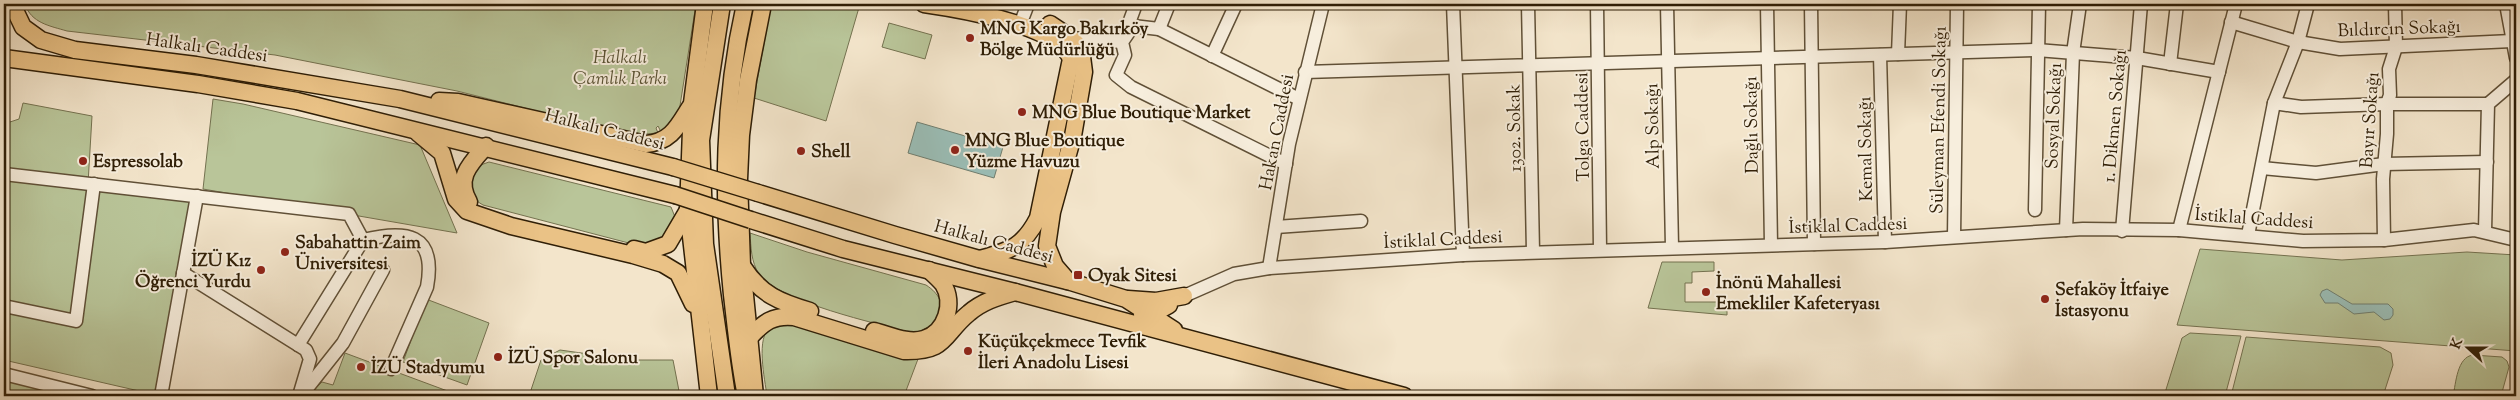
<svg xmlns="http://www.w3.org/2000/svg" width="2520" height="400" viewBox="0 0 2520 400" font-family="'Sorts Mill Goudy',serif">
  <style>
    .green { fill: #b9c599; stroke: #747250 }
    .water { fill: #9bbfb8; stroke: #707f71 }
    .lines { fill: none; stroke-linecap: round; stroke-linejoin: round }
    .minor-casing { stroke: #605037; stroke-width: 15 }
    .major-casing { stroke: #2f1e06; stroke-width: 19 }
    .minor { stroke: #f7eedd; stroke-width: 12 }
    .major { stroke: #eac286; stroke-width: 16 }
    .major-bridge-casing { stroke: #2f1e06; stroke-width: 19; stroke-linecap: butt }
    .major-bridge { stroke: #eac286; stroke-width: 16 }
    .poi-dot { fill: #8f2418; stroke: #f7eedd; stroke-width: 2 }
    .labels { text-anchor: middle; stroke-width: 4; stroke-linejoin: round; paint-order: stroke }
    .poi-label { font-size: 18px; font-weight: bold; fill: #2f1e06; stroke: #f7eedd; text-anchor: start }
    .street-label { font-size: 18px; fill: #2f1e06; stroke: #f7eedd }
    .park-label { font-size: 18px; font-style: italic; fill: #585032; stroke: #f7eedd }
  </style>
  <rect width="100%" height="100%" fill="#f3e5cb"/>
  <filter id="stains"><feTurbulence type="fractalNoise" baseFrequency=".004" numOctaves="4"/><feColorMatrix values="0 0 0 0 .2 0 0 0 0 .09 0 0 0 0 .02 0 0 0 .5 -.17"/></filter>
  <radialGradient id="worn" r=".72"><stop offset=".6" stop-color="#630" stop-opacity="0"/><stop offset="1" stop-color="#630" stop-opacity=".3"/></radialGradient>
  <!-- green -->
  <g class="green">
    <path d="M25,4h671l-17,108 -6,12 -12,8 -3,-6 -2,2 2,5 -26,2 -175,-44 -182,-36 -208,-24c-17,-5 -36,-8 -42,-27z"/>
    <polygon points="860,4 826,121 754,98 771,5"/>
    <polygon points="889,23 932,35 925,59 882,47"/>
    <polygon points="213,99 243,104 420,145 457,233 203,189"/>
    <polygon points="23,103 92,116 88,184 197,196 161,396 4,360 4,124 19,119"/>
    <polygon points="489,162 671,207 675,217 669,234 644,247 483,205 475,200 469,180 475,167"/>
    <path d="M750,233l57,19 119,33c28,18 14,43 -14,48 -36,-10 -131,-30 -153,-59 -8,-12 -8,-27 -9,-41z"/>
    <polygon points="2200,249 2342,260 2467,252 2516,255 2516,351 2177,325"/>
    <polygon points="1662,262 1714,262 1714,271 1692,272 1692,283 1685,283 1685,302 1727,302 1727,315 1648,308"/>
    <polygon points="426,299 489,323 467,385 403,362"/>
    <path d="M791,322l127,37 -14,37h-137c-2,-16 -12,-60 4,-69 5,-3 14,-3 20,-5z"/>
    <polygon points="2190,333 2241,336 2225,396 2164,396 2182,338"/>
    <polygon points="2246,337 2380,347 2391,353 2393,365 2383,396 2231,396"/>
    <polygon points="560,350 631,360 673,360 680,396 529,396 541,360"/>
    <polygon points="345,353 461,396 307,396 322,382 333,385"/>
    <path d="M2473,355l29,2 5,4 2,6 -8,29h-48c3,-13 4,-39 20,-41z"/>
    <polygon points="4,374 92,396 4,396"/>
  </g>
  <!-- water -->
  <g class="water">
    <polygon points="917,122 1003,147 994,178 908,153"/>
    <polygon points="2327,289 2352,304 2388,304 2393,309 2393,315 2390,319 2384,320 2374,312 2354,314 2338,303 2325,303 2320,295 2322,291"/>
  </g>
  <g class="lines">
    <defs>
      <g id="minor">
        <polyline points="1453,4 1463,255"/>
        <polyline points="1528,4 1533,252"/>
        <polyline points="1597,4 1600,249"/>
        <polyline points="1667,4 1672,247"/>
        <polyline points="1767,4 1771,245"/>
        <polyline points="1811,4 1814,244"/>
        <polyline points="2506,4 2516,58"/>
        <polyline points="1023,17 1028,4"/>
        <polyline points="2231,22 2298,42 2340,49 2512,41"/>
        <polyline points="1159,29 1169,4"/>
        <polyline points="1071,38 1122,42 1136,4"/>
        <polyline points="1898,54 1900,4"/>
        <polyline points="1880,55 1885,242"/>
        <polyline points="1212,56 1236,4"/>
        <polyline points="2170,64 2177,4"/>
        <polyline points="1305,72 2037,50 2137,58 2219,72"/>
        <polyline points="2274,103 2301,107 2387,104 2488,104"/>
        <polyline points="1286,164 1131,87 1116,75 1125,55 1122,42 1133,26 1159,29 1299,99"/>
        <polyline points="2262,168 2316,173 2384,164 2487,162"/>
        <polyline points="4,174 349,214 363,240"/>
        <polyline points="2035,210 2039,4"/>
        <polyline points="1276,227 1361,221"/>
        <polyline points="2066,230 2073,53 2080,4"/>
        <polyline points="2179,230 2236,4"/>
        <polyline points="2122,231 2141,4"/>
        <polyline points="2485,231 2488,104 2516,80"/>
        <polyline points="2248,235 2274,103 2298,42 2308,4"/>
        <polyline points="1954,237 1957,4"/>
        <polyline points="2384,240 2383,179 2387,134 2387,104 2390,95 2389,69 2396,47 2395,4"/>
        <polyline points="1269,268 1289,144 1323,4"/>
        <polyline points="183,273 306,350 310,359 299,396"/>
        <polyline points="1184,296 1234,274 1269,268 1463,255 1885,242 2083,229 2179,230 2303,241 2384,240 2474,230 2516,240"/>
        <polyline points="4,306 76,321 94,184"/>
        <path d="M298,345l65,-105c42,-10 74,-8 64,47l-36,82"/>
        <polyline points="4,374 92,396"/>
        <polyline points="161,396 197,196"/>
        <polyline points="301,396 343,343 383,270"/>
      </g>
      <g id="major">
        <polyline points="12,4 23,27 41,40 75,50 196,65 400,99 673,167"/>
        <polyline points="705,4 692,103 688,210 709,396"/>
        <polyline points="722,4 701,140 705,244 727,396"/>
        <path d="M745,4c-22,98 -23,191 -13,291 4,34 7,68 14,101"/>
        <path d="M924,4c35,5 134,21 147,55l-33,159c-15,29 -27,32 -58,41"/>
        <polyline points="1050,24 1071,38 1081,49 1084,72 1073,136 1052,212 1047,246 1055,266 1068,281"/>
        <polyline points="4,58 198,84 297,101 675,195"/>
        <path d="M439,101l19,1 188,42c25,-2 32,-18 44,-37"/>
        <polyline points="418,133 442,153 456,199 467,211 511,226 633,255 663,264 678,273 693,304"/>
        <polyline points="758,193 895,235 979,259 1071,282 1126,299 1174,330"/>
        <path d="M469,202c-14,-24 1,-38 17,-56"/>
        <polyline points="751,220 843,249 1015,292 1404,396"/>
        <polyline points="634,249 646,252 668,244 688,210"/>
        <path d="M743,267c18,28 37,35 67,44"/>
        <polyline points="1128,299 1156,301 1184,296"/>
        <polyline points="1142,315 1151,315 1169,305"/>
        <path d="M874,331c16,4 34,13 50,8 22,-7 31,-36 19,-55 -4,-5 -10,-10 -14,-14"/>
        <path d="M750,337c14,-15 23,-22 44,-20l110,34c44,1 38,-16 65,-38 14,-12 29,-16 46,-21"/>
        <polyline points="755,396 742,265 739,179 741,135 748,80 763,4"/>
      </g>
    </defs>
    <!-- minor casing -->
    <use href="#minor" class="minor-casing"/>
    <!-- major casing -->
    <use href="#major" class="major-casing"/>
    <!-- minor -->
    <use href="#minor" class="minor"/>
    <!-- major -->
    <use href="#major" class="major"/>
    <defs>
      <g id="major-bridge">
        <polyline points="673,167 758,193"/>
        <polyline points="675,195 751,220"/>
      </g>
    </defs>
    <!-- major-bridge casing -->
    <use href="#major-bridge" class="major-bridge-casing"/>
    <!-- major-bridge -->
    <use href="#major-bridge" class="major-bridge"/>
  </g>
  <!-- markers -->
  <g class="poi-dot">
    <circle cx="970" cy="38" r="5"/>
    <circle cx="1022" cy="112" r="5"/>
    <circle cx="955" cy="150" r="5"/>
    <circle cx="801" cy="151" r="5"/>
    <circle cx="83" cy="161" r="5"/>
    <circle cx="285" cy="252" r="5"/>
    <circle cx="261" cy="270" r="5"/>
    <rect x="1073" y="270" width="10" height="10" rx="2.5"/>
    <circle cx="1706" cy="292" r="5"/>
    <circle cx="2045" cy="299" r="5"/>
    <circle cx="968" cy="351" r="5"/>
    <circle cx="498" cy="357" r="5"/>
    <circle cx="361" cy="367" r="5"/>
  </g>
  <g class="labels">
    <!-- poi labels -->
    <g class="poi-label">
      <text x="980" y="34">MNG Kargo Bakırköy<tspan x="980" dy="21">Bölge Müdürlüğü</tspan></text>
      <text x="1032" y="118">MNG Blue Boutique Market</text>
      <text x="965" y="146">MNG Blue Boutique<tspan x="965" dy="21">Yüzme Havuzu</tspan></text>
      <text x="811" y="157">Shell</text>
      <text x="93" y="167">Espressolab</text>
      <text x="295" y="248">Sabahattin Zaim<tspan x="295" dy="21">Üniversitesi</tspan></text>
      <text x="251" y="266" text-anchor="end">İZÜ Kız<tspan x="251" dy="21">Öğrenci Yurdu</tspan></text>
      <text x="1088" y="281">Oyak Sitesi</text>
      <text x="1716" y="288">İnönü Mahallesi<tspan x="1716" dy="21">Emekliler Kafeteryası</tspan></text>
      <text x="2055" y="295">Sefaköy İtfaiye<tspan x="2055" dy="21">İstasyonu</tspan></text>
      <text x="978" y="347">Küçükçekmece Tevfik<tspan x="978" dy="21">İleri Anadolu Lisesi</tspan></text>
      <text x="508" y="363">İZÜ Spor Salonu</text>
      <text x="371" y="373">İZÜ Stadyumu</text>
    </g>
    <!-- street labels -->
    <g class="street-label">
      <text transform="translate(2399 28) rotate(-2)" y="6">Bıldırcın Sokağı</text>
      <text transform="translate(207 47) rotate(8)" y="6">Halkalı Caddesi</text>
      <text transform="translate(2053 116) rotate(-88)" y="6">Sosyal Sokağı</text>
      <text transform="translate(2114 116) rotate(-85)" y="6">1. Dikmen Sokağı</text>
      <text transform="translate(1938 120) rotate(-89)" y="6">Süleyman Efendi Sokağı</text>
      <text transform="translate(2369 120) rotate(-86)" y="6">Bayır Sokağı</text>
      <text transform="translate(1751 125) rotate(-91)" y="6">Dağlı Sokağı</text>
      <text transform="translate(1652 126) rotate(-91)" y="6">Alp Sokağı</text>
      <text transform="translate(1582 127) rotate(-91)" y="6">Tolga Caddesi</text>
      <text transform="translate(1514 128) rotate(-91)" y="6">1302. Sokak</text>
      <text transform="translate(605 129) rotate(14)" y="6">Halkalı Caddesi</text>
      <text transform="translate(1276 132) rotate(-79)" y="6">Hakan Caddesi</text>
      <text transform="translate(1865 149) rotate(-91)" y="6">Kemal Sokağı</text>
      <text transform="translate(2254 218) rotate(4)" y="6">İstiklal Caddesi</text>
      <text transform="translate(1848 225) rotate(-2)" y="6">İstiklal Caddesi</text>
      <text transform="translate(1443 239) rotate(-3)" y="6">İstiklal Caddesi</text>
      <text transform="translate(994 241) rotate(15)" y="6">Halkalı Caddesi</text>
    </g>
    <!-- park labels -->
    <g class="park-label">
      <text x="620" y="63">Halkalı<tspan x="620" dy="21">Çamlık Parkı</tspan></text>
    </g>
  </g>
  <!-- margin -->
  <rect width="2520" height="400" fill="none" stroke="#f3e5cb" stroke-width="20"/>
  <rect x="5" y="5" width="2510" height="390" fill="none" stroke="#2f1e06" stroke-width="2.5"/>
  <rect x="10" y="10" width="2500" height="380" fill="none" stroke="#2f1e06"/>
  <!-- north arrow -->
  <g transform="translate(2468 348) rotate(291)" stroke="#f7eedd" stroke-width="4" paint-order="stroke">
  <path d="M0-4L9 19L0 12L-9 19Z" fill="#2f1e06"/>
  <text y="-8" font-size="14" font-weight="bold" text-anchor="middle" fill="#2f1e06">K</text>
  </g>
  <rect width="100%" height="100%" filter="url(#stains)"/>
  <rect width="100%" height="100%" fill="url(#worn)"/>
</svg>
